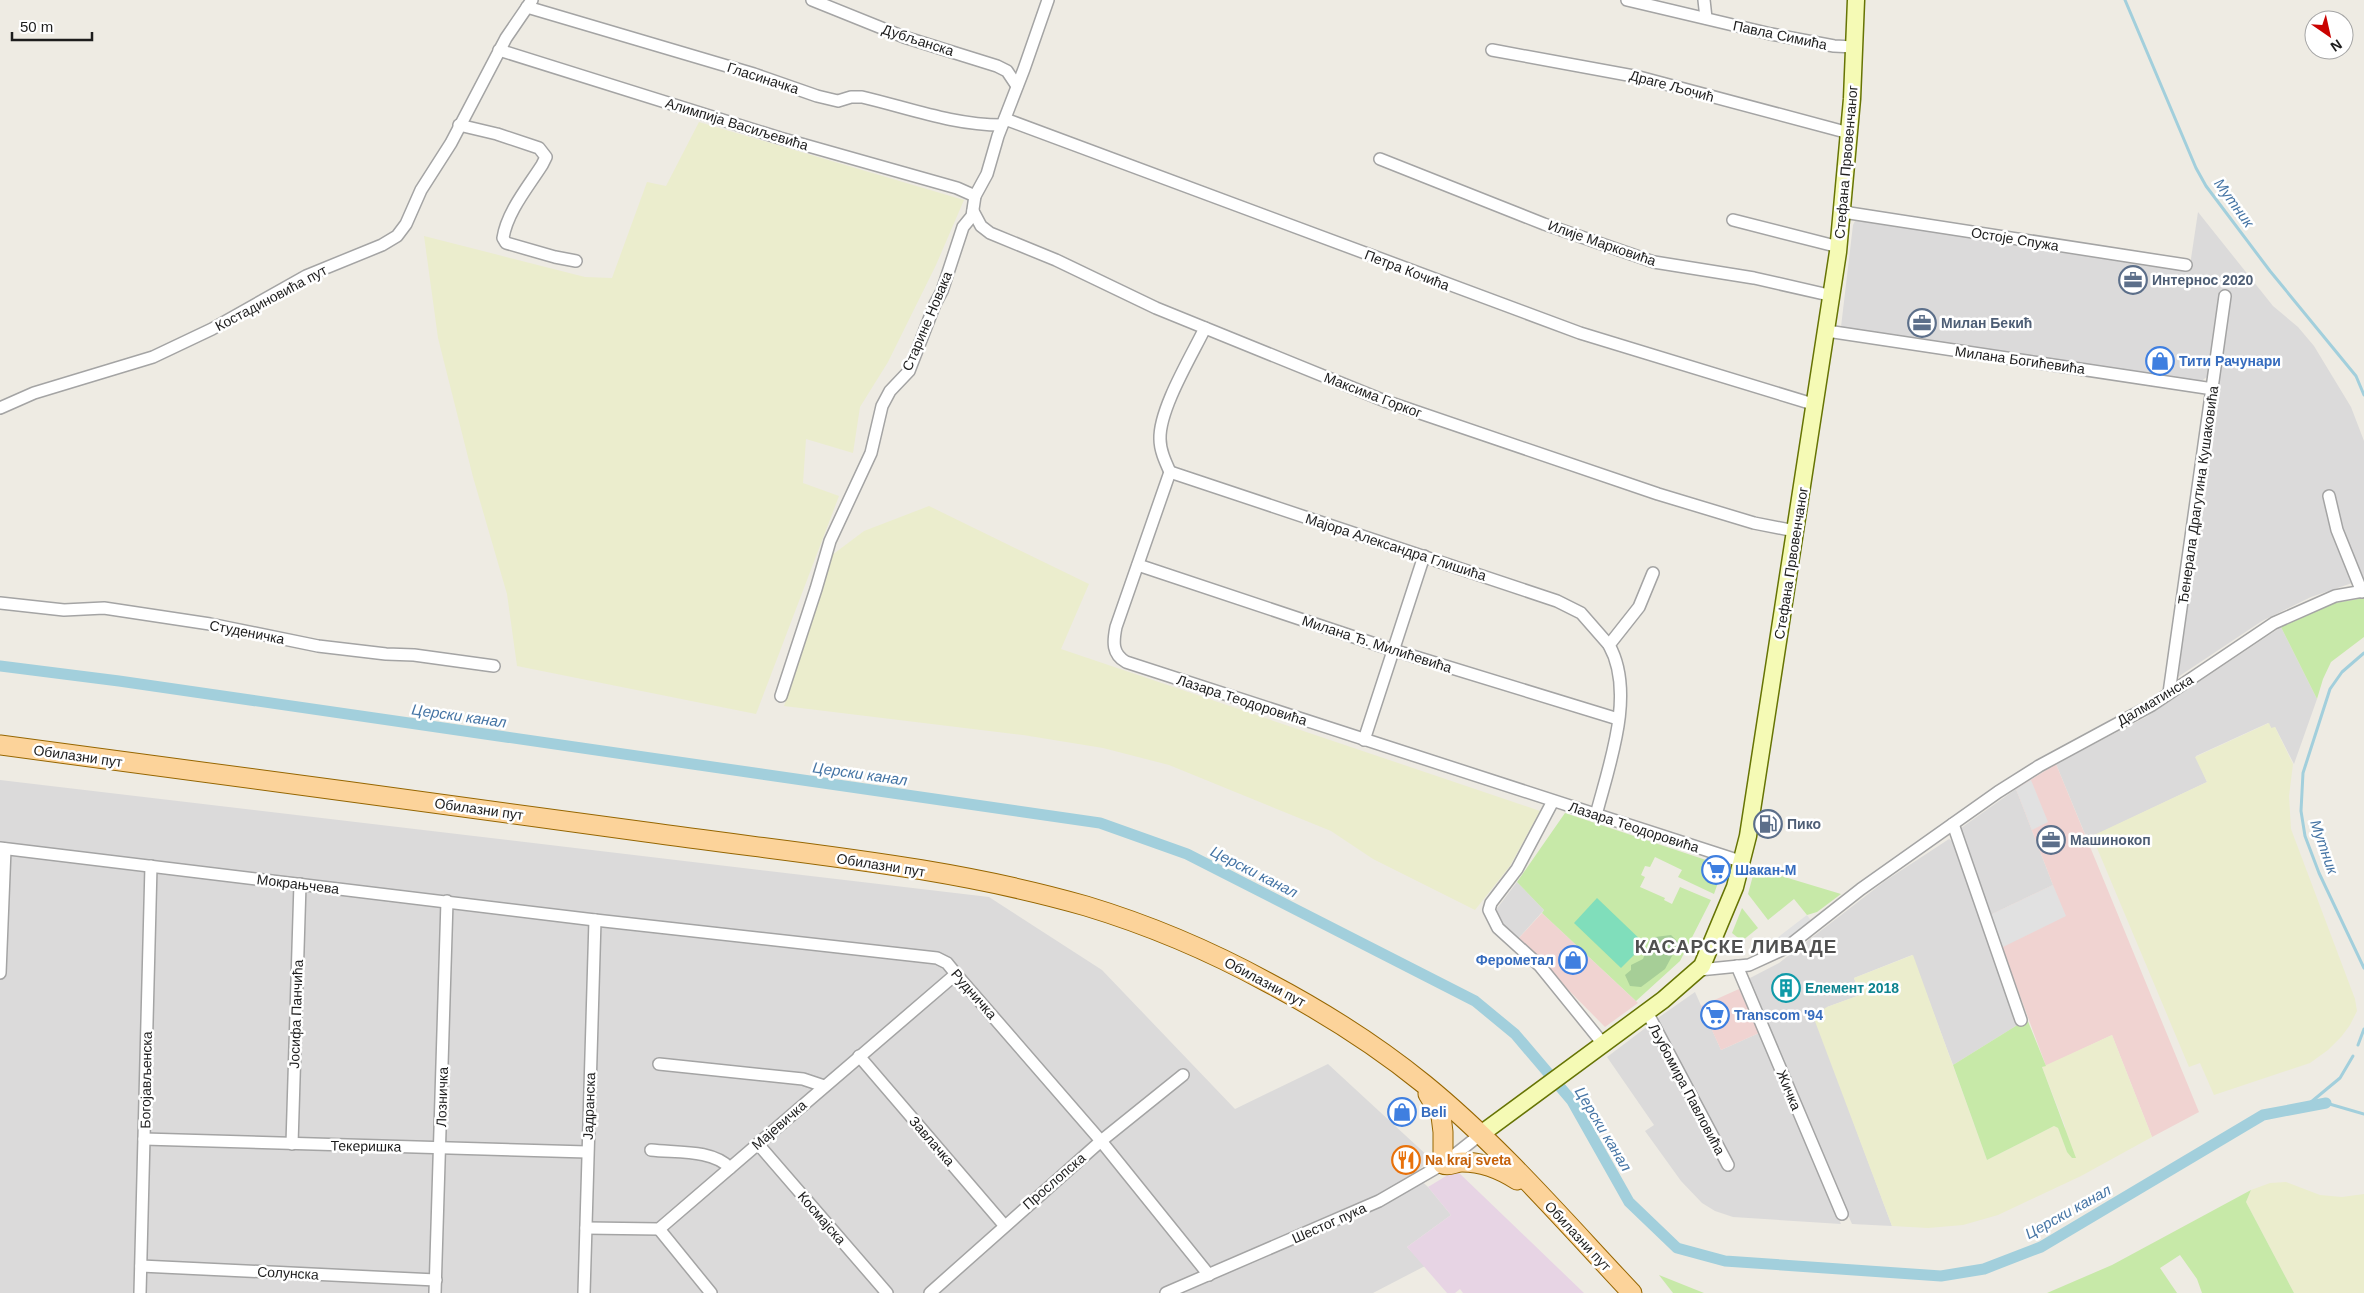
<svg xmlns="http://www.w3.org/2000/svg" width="2364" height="1293" viewBox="0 0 2364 1293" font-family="Arial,sans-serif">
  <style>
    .residential { fill: #dbdada }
    .commercial { fill: #f0d3d1 }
    .industrial { fill: #e7d4e4 }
    .farmland { fill: #ebedcd }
    .grass { fill: #c7e9a8 }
    .forest { fill: #a6ce97 }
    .pitch { fill: #80debb }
    .parking { fill: #e1e1e1 }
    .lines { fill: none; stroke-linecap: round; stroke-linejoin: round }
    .stream { stroke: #a2cfdc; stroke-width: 3 }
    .canal { stroke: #a2cfdc; stroke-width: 11 }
    .street-casing { stroke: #a4a4a4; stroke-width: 14 }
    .secondary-casing { stroke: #667404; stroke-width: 19 }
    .primary-casing { stroke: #966600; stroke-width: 21 }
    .street { stroke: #fff; stroke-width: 11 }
    .secondary { stroke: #f5fab5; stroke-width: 16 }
    .primary { stroke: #fcd39a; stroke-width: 19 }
    .labels { text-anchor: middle; stroke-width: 5; stroke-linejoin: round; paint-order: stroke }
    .street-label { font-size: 14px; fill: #1d1d1d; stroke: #fff }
    .service-label { font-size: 14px; font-weight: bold; fill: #4e5e75; stroke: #fff; text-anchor: start }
    .shop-label { font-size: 14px; font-weight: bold; fill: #366cbe; stroke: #fff; text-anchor: start }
    .culture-label { font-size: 14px; font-weight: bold; fill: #0d838f; stroke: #fff; text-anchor: start }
    .food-label { font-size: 14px; font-weight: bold; fill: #c56008; stroke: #fff; text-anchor: start }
    .water-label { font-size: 15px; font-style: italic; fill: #4675a5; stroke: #fff }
    .district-label { font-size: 19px; font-weight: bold; letter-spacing: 1px; fill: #505050; stroke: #fff }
  </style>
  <rect width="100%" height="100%" fill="#eeebe3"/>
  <!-- residential -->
  <g class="residential">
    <polygon points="2198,212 2273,306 2298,327 2314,346 2351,407 2364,441 2364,579 2311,597 2262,621 2178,677 2231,293 2222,291 2211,374 2200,382 1841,327 1853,225 1855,221 1859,219 2189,272"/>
    <polygon points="2281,627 2317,699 2294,764 2275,727 2272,729 2268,723 2196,756 2207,782 2087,839 2056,764 2146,717"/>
    <polygon points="0,780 989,897 1102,970 1235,1109 1328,1064 1431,1159 1414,1174 1428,1187 1451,1215 1407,1247 1425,1266 1373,1293 0,1293"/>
    <polygon points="2016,789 2053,885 1990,915 1961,828"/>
    <polygon points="1949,839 1954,842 2019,1024 1953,1065 1912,955 1854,978 1860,995 1827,1007 1823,1040 1892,1226 1852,1224 1749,987 1750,978 1779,963 1885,881"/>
    <polygon points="1517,882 1544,910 1518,939 1496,918 1495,911"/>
    <polygon points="1695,992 1721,1050 1759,1033 1841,1224 1733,1217 1715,1211 1702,1203 1681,1181 1645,1131 1654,1125 1607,1057 1648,1026 1726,1169 1655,1020"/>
  </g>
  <!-- commercial -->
  <g class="commercial">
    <polygon points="2056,764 2199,1112 2152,1137 2112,1035 2046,1066 1990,915 2053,885 2016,789"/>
    <polygon points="1542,913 1638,1003 1605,1027 1518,939"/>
    <polygon points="1739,989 1759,1033 1721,1050 1701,1006"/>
  </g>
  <!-- industrial -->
  <polygon class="industrial" points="1456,1170 1584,1293 1463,1293 1460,1289 1455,1293 1447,1293 1407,1247 1451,1215 1428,1187"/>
  <!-- farmland -->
  <g class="farmland">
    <polygon points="699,122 964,200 936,265 888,362 860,407 853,453 806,439 803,483 839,496 756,714 517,666 507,594 473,477 438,338 424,236 585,277 612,278 647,182 666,186"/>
    <polygon points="929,506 1089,584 1061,649 1540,811 1510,866 1475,910 1373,859 1331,831 1169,765 1103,748 1023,735 784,706 832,555 864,531"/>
    <polygon points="2269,723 2271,728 2275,727 2293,764 2289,796 2291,829 2355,999 2357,1011 2350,1025 2341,1037 2328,1050 2310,1063 2214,1095 2200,1063 2189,1067 2092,836 2207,782 2195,757"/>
    <polygon points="1913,955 1987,1160 2054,1126 2058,1128 2067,1152 2065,1126 2042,1067 2112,1035 2152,1137 2081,1176 1998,1215 1963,1225 1928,1228 1892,1226 1813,1016 1827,1007 1860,995 1854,978"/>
    <polygon points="2286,1182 2320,1195 2342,1197 2364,1194 2364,1293 2294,1293 2246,1202 2251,1190 2270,1183"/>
  </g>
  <!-- grass -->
  <g class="grass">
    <polygon points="2364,598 2364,637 2331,662 2323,679 2317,699 2281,627 2335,603"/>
    <polygon points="1565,813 1724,866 1724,867 1711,863 1708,873 1720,877 1714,894 1678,877 1682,870 1655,857 1650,867 1645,866 1641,875 1645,877 1640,887 1665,898 1664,900 1672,904 1680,887 1711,900 1680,961 1636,1001 1542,913 1544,910 1517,882"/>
    <polygon points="1755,868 1841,894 1817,912 1807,915 1794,899 1768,920 1748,894"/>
    <polygon points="1742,908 1758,928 1742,941 1732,933"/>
    <polygon points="2027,1019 2046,1066 2042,1067 2076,1158 2072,1158 2067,1152 2058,1128 2054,1126 1987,1160 1953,1065"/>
    <polygon points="2251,1190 2246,1202 2294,1293 2202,1293 2197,1279 2180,1255 2160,1268 2177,1293 2047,1293 2112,1265"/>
    <polygon points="1659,1275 1704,1293 1673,1293"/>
  </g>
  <!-- forest -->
  <polygon class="forest" points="1671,935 1679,943 1665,969 1641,987 1630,986 1625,975 1631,970 1631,965 1643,959 1647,949 1653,946 1655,937"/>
  <!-- pitch -->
  <polygon class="pitch" points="1597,898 1645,944 1621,968 1574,923"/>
  <!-- parking -->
  <g class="parking">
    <polygon points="2031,780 2048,822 2032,830 2016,789"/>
    <polygon points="2053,885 2066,916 2001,948 1990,915"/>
    <polygon points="1807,915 1812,922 1778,949 1772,942"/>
  </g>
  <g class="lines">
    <!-- stream -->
    <g class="stream">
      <polyline points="2125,0 2196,168 2206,186 2270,271 2356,376 2364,395"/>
      <polyline points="2364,653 2342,672 2330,689 2303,773 2301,811 2305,836 2319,873 2364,968"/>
      <polyline points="2358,1045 2364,1029"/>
      <polyline points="2326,1103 2364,1114"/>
      <polyline points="2305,1107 2340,1078 2353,1056"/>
    </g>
    <!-- canal -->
    <polyline class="canal" points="0,666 119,681 1100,823 1187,854 1475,1001 1515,1034 1572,1101 1629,1202 1677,1248 1725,1261 1941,1276 1984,1269 2041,1247 2263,1115 2326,1103"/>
    <defs>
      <g id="street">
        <polyline points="812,0 904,37 997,66 1007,71 1017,86"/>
        <polyline points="1627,0 1771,34 1834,46 1854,47"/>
        <polyline points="1704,0 1706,18"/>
        <path d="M527,7l227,67 63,22 21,5 13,-4h11c47,11 91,28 140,28"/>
        <polyline points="499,50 780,138 957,188 975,196"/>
        <polyline points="1492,50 1639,77 1849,133"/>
        <polyline points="1005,119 1580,333 1816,405"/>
        <path d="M459,125l38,9 42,14 7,9 -4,8c-14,22 -35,47 -39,73l3,5 49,14 21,4"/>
        <polyline points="1380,159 1544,224 1654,262 1754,278 1833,296"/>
        <polyline points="973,211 981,226 990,233 1056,260 1156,308 1385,401 1658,494 1754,523 1795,531"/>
        <polyline points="1843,212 2186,265"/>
        <polyline points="1733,220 1839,247"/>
        <polyline points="1827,331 2213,389"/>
        <polyline points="0,408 34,393 153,357 212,329 306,276 382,245 397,236 406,224 421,190 451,143 506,38 532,0"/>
        <path d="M1170,472l-54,155c-3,15 -4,27 10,35l617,200"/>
        <polyline points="1170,472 1557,601 1581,613 1609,645"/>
        <path d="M1170,472c-5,-11 -10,-22 -10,-33 -1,-30 32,-84 45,-111"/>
        <polyline points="2329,496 2337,530 2362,592"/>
        <polyline points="1138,565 1393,650 1618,719"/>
        <polyline points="0,603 64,610 104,608 210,624 318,646 386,654 414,655 494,666"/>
        <polyline points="2169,693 2225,296"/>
        <polyline points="781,696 816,589 830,541 871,453 882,406 890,391 909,371 935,304 942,291 963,227 972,216 975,196 987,174 998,136 1024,69 1048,0"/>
        <polyline points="1364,740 1424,556"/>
        <polyline points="1553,801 1517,869 1491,903 1489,910 1498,928 1540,966 1604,1045"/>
        <path d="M1596,815c13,-50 40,-122 13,-170l30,-38 14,-34"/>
        <polyline points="1953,824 2021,1020"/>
        <polyline points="0,848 595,920 937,958 947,963 956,974 1101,1141 1209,1275"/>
        <polyline points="1737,966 1842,1214"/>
        <polyline points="1699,970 1749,965 1786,948 1861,889 1998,792 2039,766 2152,705 2274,623 2335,596 2364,591"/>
        <polyline points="0,973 5,849"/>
        <polyline points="1647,1012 1728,1165"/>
        <polyline points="859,1056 1004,1225"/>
        <polyline points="659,1064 803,1079 824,1086"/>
        <polyline points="144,1139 587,1152"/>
        <polyline points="292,1144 300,884"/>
        <polyline points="758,1144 887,1293"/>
        <path d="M651,1150c24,3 61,-1 79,18"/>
        <polyline points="586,1228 659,1229 956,974"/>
        <polyline points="659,1229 711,1293"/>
        <polyline points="141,1266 436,1280"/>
        <polyline points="140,1293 151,866"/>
        <polyline points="435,1293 447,901"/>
        <polyline points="584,1293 595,920"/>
        <polyline points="930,1293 1101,1141 1183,1075"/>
        <polyline points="1166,1293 1379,1201 1443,1164 1481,1134"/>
      </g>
      <polyline id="secondary" points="1481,1134 1663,1000 1702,966 1735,887 1748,836 1838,252 1852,99 1856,0"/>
      <g id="primary">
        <path d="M0,745c215,29 431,57 646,87 147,21 298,33 440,74 63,19 124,45 181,76 55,29 109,63 157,102 75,61 142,139 208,209"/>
        <path d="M1428,1094l13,22 2,16v32c6,3 12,-2 19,-2 20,0 38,7 55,18"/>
      </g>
    </defs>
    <!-- street casing -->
    <use href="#street" class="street-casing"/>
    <!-- secondary casing -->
    <use href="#secondary" class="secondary-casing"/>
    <!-- primary casing -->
    <use href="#primary" class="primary-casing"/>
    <!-- street -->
    <use href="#street" class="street"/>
    <!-- secondary -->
    <use href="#secondary" class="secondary"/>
    <!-- primary -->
    <use href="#primary" class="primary"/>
  </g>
  <!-- icons -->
  <defs>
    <symbol id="office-ring" viewBox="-11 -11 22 22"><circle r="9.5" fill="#fff" stroke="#5c6f8a" stroke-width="1.5"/><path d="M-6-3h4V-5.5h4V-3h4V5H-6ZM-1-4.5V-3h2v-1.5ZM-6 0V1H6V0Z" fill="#5c6f8a"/></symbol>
    <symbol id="shop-ring" viewBox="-11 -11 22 22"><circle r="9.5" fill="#fff" stroke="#3f7fe0" stroke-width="1.5"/><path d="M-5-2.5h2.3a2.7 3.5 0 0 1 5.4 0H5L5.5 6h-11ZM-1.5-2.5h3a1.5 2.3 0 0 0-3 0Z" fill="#3f7fe0"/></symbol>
    <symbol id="fuel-ring" viewBox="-11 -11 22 22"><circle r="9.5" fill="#fff" stroke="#5c6f8a" stroke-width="1.5"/><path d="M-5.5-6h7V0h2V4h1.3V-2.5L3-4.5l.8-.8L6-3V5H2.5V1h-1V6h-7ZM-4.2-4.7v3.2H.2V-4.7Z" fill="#5c6f8a"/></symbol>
    <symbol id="supermarket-ring" viewBox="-11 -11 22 22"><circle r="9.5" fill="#fff" stroke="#3f7fe0" stroke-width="1.5"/><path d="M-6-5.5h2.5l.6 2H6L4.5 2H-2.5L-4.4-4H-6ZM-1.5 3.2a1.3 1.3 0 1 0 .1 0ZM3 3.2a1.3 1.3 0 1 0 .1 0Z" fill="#3f7fe0"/></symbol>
    <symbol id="building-ring" viewBox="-11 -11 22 22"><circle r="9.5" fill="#fff" stroke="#0f9aa8" stroke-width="1.5"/><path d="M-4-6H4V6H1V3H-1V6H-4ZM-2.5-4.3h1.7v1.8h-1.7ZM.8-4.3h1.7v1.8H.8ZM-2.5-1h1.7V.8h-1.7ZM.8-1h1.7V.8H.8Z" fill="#0f9aa8"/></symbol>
    <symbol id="restaurant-ring" viewBox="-11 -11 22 22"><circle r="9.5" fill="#fff" stroke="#e8710a" stroke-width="1.5"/><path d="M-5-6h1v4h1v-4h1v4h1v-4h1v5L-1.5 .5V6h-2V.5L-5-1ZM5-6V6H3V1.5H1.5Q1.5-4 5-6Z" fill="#e8710a"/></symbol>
  </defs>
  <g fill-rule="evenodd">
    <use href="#office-ring" x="2117" y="264" width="32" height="32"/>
    <use href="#office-ring" x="1906" y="307" width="32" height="32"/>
    <use href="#shop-ring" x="2144" y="345" width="32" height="32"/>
    <use href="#fuel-ring" x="1752" y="808" width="32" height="32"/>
    <use href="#office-ring" x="2035" y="824" width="32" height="32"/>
    <use href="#supermarket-ring" x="1700" y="854" width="32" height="32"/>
    <use href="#shop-ring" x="1557" y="944" width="32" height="32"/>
    <use href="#building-ring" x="1770" y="972" width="32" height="32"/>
    <use href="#supermarket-ring" x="1699" y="999" width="32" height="32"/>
    <use href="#shop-ring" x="1386" y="1096" width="32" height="32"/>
    <use href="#restaurant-ring" x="1390" y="1144" width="32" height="32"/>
  </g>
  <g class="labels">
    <!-- street labels -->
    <g class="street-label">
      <text transform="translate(1780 35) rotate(12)" y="5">Павла Симића</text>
      <text transform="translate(918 40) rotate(18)" y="5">Дубљанска</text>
      <text transform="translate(763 78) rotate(18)" y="5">Гласиначка</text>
      <text transform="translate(1672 86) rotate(15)" y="5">Драге Љочић</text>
      <text transform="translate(737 124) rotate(17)" y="5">Алимпија Васиљевића</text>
      <text transform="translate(1846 162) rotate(-85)" y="5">Стефана Првовенчаног</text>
      <text transform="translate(2015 239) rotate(9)" y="5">Остоје Спужа</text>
      <text transform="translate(1602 243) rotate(19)" y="5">Илије Марковића</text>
      <text transform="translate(1407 270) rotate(21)" y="5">Петра Кочића</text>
      <text transform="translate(271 298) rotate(-28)" y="5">Костадиновића пут</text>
      <text transform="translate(927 321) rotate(-67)" y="5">Старине Новака</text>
      <text transform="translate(2020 360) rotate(8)" y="5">Милана Богићевића</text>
      <text transform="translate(1373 395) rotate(21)" y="5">Максима Горког</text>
      <text transform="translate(2198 495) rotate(-82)" y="5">Ђенерала Драгутина Кушаковића</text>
      <text transform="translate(1396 547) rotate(18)" y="5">Мајора Александра Глишића</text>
      <text transform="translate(1791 563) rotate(-81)" y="5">Стефана Првовенчаног</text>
      <text transform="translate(247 632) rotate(11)" y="5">Студеничка</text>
      <text transform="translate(1377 644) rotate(18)" y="5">Милана Ђ. Милићевића</text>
      <text transform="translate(1242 700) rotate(18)" y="5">Лазара Теодоровића</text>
      <text transform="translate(2155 700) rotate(-31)" y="5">Далматинска</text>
      <text transform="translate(78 756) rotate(8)" y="5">Обилазни пут</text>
      <text transform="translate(479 809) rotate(8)" y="5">Обилазни пут</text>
      <text transform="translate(1634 827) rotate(18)" y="5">Лазара Теодоровића</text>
      <text transform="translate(881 865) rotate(9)" y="5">Обилазни пут</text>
      <text transform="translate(298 884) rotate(7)" y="5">Мокрањчева</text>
      <text transform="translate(1265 982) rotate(28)" y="5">Обилазни пут</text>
      <text transform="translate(974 994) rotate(49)" y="5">Рудничка</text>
      <text transform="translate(296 1014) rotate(-88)" y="5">Јосифа Панчића</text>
      <text transform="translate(146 1080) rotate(-89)" y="5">Богојављенска</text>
      <text transform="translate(1687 1089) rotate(62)" y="5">Љубомира Павловића</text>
      <text transform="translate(1789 1090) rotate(67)" y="5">Жичка</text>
      <text transform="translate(442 1097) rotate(-88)" y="5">Лозничка</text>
      <text transform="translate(589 1106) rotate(-88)" y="5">Јадранска</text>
      <text transform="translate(779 1125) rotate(-41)" y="5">Мајевичка</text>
      <text transform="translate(932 1141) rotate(49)" y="5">Завлачка</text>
      <text transform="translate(366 1146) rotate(1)" y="5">Текеришка</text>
      <text transform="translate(1054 1181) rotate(-41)" y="5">Прослопска</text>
      <text transform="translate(822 1218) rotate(49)" y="5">Космајска</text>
      <text transform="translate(1329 1223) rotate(-24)" y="5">Шестог пука</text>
      <text transform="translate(1578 1236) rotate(47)" y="5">Обилазни пут</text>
      <text transform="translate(288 1273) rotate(3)" y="5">Солунска</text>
    </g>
    <!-- service labels -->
    <g class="service-label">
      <text x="2152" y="285">Интернос 2020</text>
      <text x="1941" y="328">Милан Бекић</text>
      <text x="1787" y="829">Пико</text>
      <text x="2070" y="845">Машинокоп</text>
    </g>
    <!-- shop labels -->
    <g class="shop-label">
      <text x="2179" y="366">Тити Рачунари</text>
      <text x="1735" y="875">Шакан-М</text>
      <text x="1554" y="965" text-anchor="end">Ферометал</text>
      <text x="1734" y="1020">Transcom '94</text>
      <text x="1421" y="1117">Beli</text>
    </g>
    <!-- culture labels -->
    <g class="culture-label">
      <text x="1805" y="993">Елемент 2018</text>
    </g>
    <!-- food labels -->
    <g class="food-label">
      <text x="1425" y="1165">Na kraj sveta</text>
    </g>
    <!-- water labels -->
    <g class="water-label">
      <text transform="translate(2234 203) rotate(54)" y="5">Мутник</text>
      <text transform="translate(459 716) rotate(8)" y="5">Церски канал</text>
      <text transform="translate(860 774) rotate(8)" y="5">Церски канал</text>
      <text transform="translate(2324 847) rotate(71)" y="5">Мутник</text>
      <text transform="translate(1254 872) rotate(27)" y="5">Церски канал</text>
      <text transform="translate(1603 1129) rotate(59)" y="5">Церски канал</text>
      <text transform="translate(2068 1212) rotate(-29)" y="5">Церски канал</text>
    </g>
    <!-- district labels -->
    <g class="district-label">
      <text x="1736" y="953">КАСАРСКЕ ЛИВАДЕ</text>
    </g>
  </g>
  <!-- north arrow -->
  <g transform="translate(2329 35) rotate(146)"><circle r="24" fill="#ffffff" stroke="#a5a5a5"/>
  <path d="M0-4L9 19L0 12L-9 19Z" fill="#ca0200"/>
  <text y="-8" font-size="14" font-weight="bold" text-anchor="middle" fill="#1d1d1d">N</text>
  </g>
  <!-- scale -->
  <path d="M12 32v8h80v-8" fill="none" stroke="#1d1d1d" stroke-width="2.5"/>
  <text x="20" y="32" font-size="15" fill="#1d1d1d" stroke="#ffffff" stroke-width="4" paint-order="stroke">50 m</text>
</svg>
